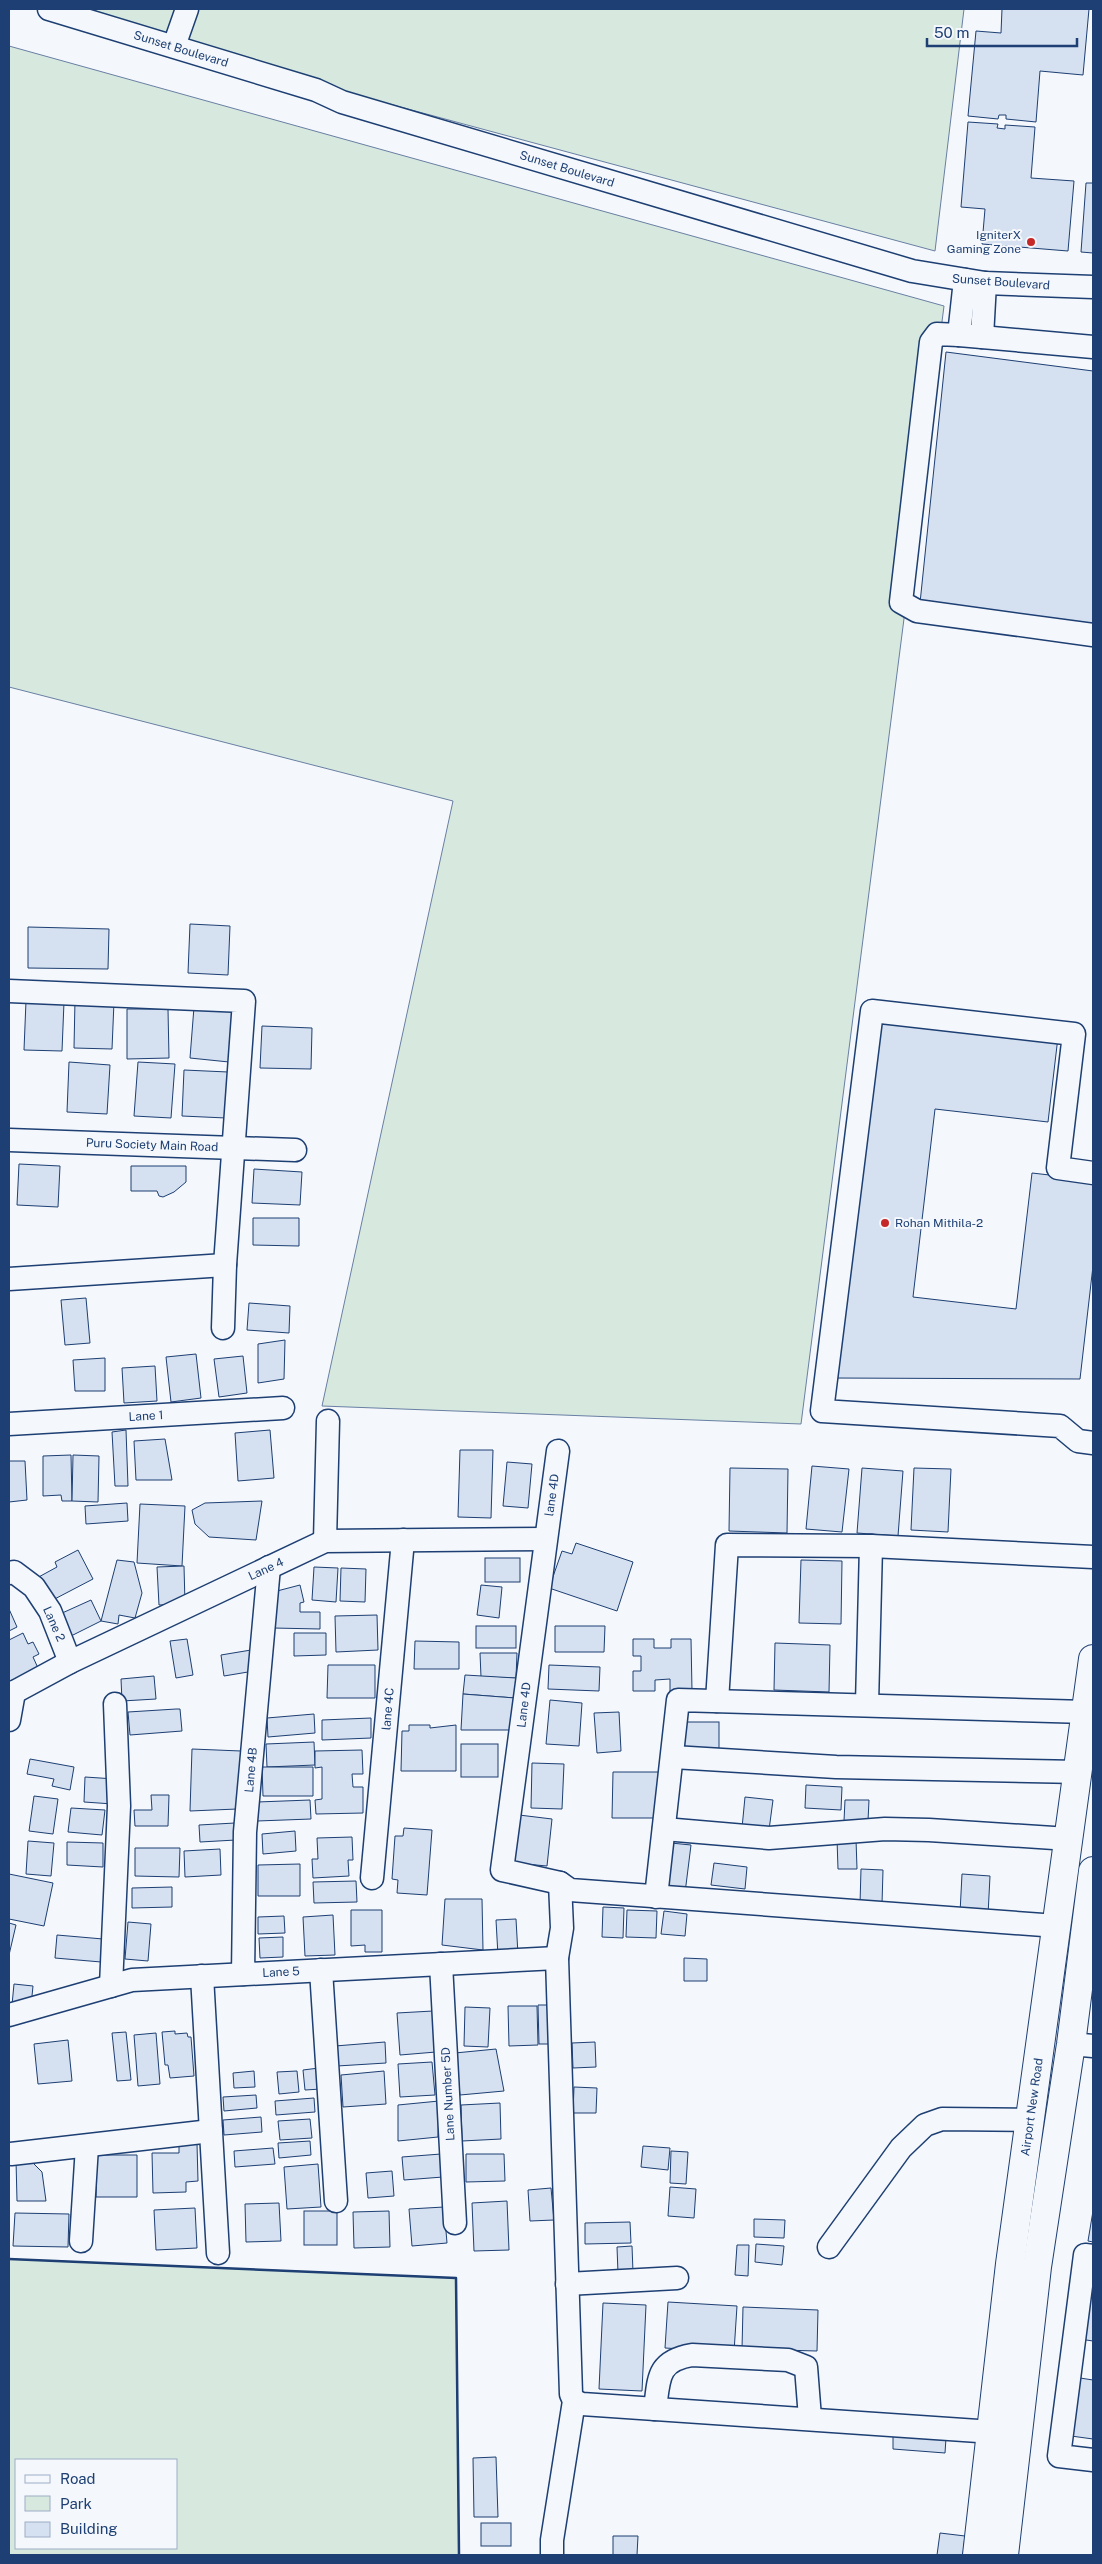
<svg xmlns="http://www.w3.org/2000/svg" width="1102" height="2564" viewBox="0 0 1102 2564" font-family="'Public Sans',sans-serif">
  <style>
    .green { fill: #d7e8df; stroke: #687fa3; fill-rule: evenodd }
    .building { fill: #d5e0f0; stroke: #1d3f73 }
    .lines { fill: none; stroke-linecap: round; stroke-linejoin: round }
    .minor-casing { stroke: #1d3f73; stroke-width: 25 }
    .major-casing { stroke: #1d3f73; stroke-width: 30 }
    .minor { stroke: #f4f7fb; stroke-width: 22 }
    .major { stroke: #f4f7fb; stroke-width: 28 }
    .wall { stroke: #1d3f73; stroke-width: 2.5 }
    .poi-dot { fill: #c62828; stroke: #f4f7fb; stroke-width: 2 }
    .labels { text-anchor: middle; stroke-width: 4; stroke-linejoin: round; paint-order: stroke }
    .street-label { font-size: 12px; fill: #1d3f73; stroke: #f4f7fb }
    .poi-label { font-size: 12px; fill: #1d3f73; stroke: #f4f7fb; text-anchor: end }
  </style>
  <rect width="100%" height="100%" fill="#f4f7fb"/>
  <!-- green -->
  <g class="green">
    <polygon points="92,9 964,9 935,251 174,46"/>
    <polygon points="9,46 944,306 801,1424 322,1406 453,801 9,687"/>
    <path d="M9,2259l447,19 3,277h-450zM16,2460h160v88h-160z"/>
  </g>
  <!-- building -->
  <g class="building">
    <polygon points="1002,9 1089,9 1083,75 1040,71 1036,122 1006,119 1006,115 999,115 998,119 968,116 976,31 1001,33"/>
    <polygon points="968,122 998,124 997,128 1005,129 1005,125 1035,127 1031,178 1074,181 1068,251 982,244 985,209 961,207"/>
    <polygon points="1086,183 1093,183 1093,253 1081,252"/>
    <polygon points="946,352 1093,371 1093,627 920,603"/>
    <polygon points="190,924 230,926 228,975 188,973"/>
    <polygon points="28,927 109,929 108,969 28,968"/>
    <polygon points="75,1000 114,1002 112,1049 74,1048"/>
    <polygon points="26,1001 64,1002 62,1051 24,1050"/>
    <polygon points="194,1007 233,1011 229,1062 190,1058"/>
    <polygon points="127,1009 168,1009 169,1058 127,1059"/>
    <polygon points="871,1020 1058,1037 1048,1122 935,1109 913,1297 1016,1309 1032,1173 1093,1180 1093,1266 1080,1379 832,1378"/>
    <polygon points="262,1026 312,1028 311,1069 260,1068"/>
    <polygon points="69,1062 110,1065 107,1114 67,1112"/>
    <polygon points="138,1062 175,1064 171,1118 134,1116"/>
    <polygon points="184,1070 228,1072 226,1118 182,1116"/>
    <polygon points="19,1164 60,1166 58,1207 17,1205"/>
    <polygon points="131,1166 186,1166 186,1182 174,1192 163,1197 159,1196 157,1191 131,1191"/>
    <polygon points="254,1169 302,1172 300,1205 252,1203"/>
    <polygon points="253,1218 299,1218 299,1246 253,1245"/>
    <polygon points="86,1298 90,1343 65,1345 61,1300"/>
    <polygon points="249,1303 290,1306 289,1333 247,1330"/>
    <polygon points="285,1340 284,1379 258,1383 258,1344"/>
    <polygon points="196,1354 201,1398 171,1402 166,1357"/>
    <polygon points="243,1356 247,1393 219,1397 214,1359"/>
    <polygon points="105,1358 105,1391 75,1391 73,1360"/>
    <polygon points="155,1366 157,1401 124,1403 122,1368"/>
    <polygon points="126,1430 128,1486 115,1486 112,1432"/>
    <polygon points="270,1430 274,1478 238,1481 235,1433"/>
    <polygon points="165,1439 172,1480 136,1480 134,1441"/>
    <polygon points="460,1450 493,1450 491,1518 458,1517"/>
    <polygon points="71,1455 72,1501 62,1501 61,1495 43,1496 43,1456"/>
    <polygon points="73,1455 99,1456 98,1502 72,1501"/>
    <polygon points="9,1461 25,1461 27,1500 9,1502"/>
    <polygon points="507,1462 532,1464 528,1508 503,1506"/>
    <polygon points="812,1466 849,1469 842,1532 806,1529"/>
    <polygon points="730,1468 788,1469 787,1533 729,1531"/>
    <polygon points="862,1468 903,1471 898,1536 857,1533"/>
    <polygon points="914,1468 951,1469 948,1532 911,1530"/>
    <polygon points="262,1501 256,1540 209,1537 195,1524 192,1510 205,1503"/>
    <polygon points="127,1503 128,1521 86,1524 85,1506"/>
    <polygon points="140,1504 185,1506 182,1566 137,1563"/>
    <polygon points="576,1543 633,1562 617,1611 549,1588 562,1551 572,1554"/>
    <polygon points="78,1550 93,1579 47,1603 35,1579 57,1567 55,1562"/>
    <rect x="485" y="1558" width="35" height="24"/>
    <polygon points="117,1560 134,1562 142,1593 135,1618 119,1615 118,1624 101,1621"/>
    <polygon points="801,1560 842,1561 841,1624 799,1623"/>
    <polygon points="184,1566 185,1604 159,1605 157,1567"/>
    <polygon points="314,1567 338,1568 336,1602 312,1600"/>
    <polygon points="341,1568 366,1569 365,1602 340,1601"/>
    <polygon points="300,1585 304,1602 300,1603 300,1612 320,1612 320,1629 273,1628 277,1591"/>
    <polygon points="481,1585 502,1587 499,1618 477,1615"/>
    <polygon points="91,1600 101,1621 71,1636 60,1614"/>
    <polygon points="9,1609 17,1627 9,1631"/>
    <polygon points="377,1615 378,1650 336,1652 335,1616"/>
    <rect x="476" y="1626" width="40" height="22"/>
    <polygon points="555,1626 605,1626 604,1652 555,1652"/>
    <polygon points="23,1633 28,1644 33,1642 39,1654 33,1657 38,1668 9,1682 9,1640"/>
    <polygon points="294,1633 326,1633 326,1655 294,1656"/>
    <polygon points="187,1639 193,1675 176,1678 170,1641"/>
    <polygon points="633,1639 654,1639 654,1648 671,1648 671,1639 691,1639 692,1691 670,1691 670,1679 655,1680 655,1691 633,1691 633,1671 641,1671 641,1656 633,1656"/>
    <polygon points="415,1641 459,1642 459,1669 414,1669"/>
    <polygon points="775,1643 830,1645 829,1692 774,1690"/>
    <polygon points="251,1650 254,1671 224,1676 221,1655"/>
    <polygon points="480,1653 517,1653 516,1678 481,1677"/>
    <polygon points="328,1665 375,1665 375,1698 327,1698"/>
    <polygon points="549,1665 600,1667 599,1691 548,1689"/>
    <polygon points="465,1675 516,1678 515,1698 463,1694"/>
    <polygon points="154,1676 156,1699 122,1701 121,1679"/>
    <polygon points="463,1694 515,1698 513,1730 461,1730"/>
    <polygon points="550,1700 582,1703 579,1746 546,1744"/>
    <polygon points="176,1709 180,1709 182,1731 130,1735 128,1712"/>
    <polygon points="619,1712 621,1751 597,1753 594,1713"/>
    <polygon points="314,1714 315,1733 268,1737 267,1718"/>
    <polygon points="371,1718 371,1738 322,1740 322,1720"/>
    <rect x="683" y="1722" width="36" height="29"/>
    <polygon points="409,1725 430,1725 430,1728 456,1725 456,1771 401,1771 402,1731 409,1731"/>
    <polygon points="314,1742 315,1765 267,1767 266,1744"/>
    <rect x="461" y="1744" width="37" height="33"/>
    <polygon points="192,1749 241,1751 237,1809 190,1811"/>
    <polygon points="362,1750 363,1774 352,1774 353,1787 363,1787 363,1813 316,1814 315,1800 322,1799 322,1767 315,1768 315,1751"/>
    <polygon points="30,1759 74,1767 70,1790 52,1786 54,1779 27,1774"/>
    <polygon points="532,1763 564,1764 562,1809 531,1808"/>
    <polygon points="262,1767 313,1767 313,1796 263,1796"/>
    <polygon points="613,1772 663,1772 663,1818 612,1818"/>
    <polygon points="85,1777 115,1779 113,1804 84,1802"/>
    <polygon points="806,1785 842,1787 841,1810 805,1808"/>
    <polygon points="151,1795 169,1795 168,1826 135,1826 134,1810 152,1810"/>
    <polygon points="34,1796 58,1799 53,1834 29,1831"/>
    <polygon points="745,1797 773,1800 769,1830 742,1828"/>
    <polygon points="310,1800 311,1819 257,1821 257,1802"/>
    <polygon points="845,1800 869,1800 868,1821 844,1821"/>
    <polygon points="71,1808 105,1810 102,1835 68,1832"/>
    <polygon points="519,1815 552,1819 547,1866 514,1863"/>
    <polygon points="235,1823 236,1840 200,1842 199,1825"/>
    <polygon points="404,1828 432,1830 427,1895 397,1893 398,1880 392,1879 395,1836 403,1836"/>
    <polygon points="295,1831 296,1851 263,1854 262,1834"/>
    <polygon points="352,1837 353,1860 348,1860 349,1876 313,1878 312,1859 318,1859 317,1838"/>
    <polygon points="837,1839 856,1839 857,1869 838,1869"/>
    <polygon points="28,1841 54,1843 51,1876 26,1874"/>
    <polygon points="67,1842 103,1843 103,1867 67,1865"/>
    <polygon points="671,1843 691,1845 685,1893 665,1890"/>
    <polygon points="135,1848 180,1848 179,1877 135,1876"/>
    <polygon points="220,1849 221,1875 185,1877 184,1851"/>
    <polygon points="714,1863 747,1867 745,1889 711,1885"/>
    <polygon points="300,1864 300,1896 258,1896 258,1865"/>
    <polygon points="861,1869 883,1870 882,1904 860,1904"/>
    <polygon points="9,1874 53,1883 44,1926 9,1919"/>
    <polygon points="962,1874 990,1876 988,1915 960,1913"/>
    <polygon points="356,1881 357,1902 314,1903 313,1882"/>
    <polygon points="172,1887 172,1907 132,1908 132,1888"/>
    <polygon points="445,1899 482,1899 483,1950 442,1945"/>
    <polygon points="603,1907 624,1908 623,1938 602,1937"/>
    <polygon points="351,1910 382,1910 382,1952 365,1952 365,1945 351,1946"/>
    <polygon points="627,1910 657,1911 656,1938 626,1937"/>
    <polygon points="664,1911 687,1914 685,1936 661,1934"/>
    <polygon points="333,1915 335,1955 305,1956 303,1917"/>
    <polygon points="284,1916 285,1933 258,1934 258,1917"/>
    <polygon points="516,1919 518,1955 498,1956 496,1920"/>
    <polygon points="128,1922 151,1924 148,1961 125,1959"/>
    <polygon points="9,1923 16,1925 9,1955"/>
    <polygon points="57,1935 103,1939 101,1962 55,1958"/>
    <polygon points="283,1937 283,1957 260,1958 259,1938"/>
    <polygon points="684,1958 707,1959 707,1981 684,1981"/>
    <polygon points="14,1984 33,1986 31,2006 12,2005"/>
    <polygon points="538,2005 549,2005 550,2044 539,2044"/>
    <polygon points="508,2006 537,2006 538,2045 509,2046"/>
    <polygon points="465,2007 490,2008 488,2047 464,2046"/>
    <polygon points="433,2011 436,2052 400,2055 397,2013"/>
    <polygon points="175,2031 175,2034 187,2033 188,2037 191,2037 194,2076 170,2078 168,2065 165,2065 162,2032"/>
    <polygon points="126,2032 131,2080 117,2081 112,2033"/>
    <polygon points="156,2033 160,2084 138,2086 134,2035"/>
    <polygon points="68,2040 72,2081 38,2084 34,2044"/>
    <polygon points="385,2042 386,2063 337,2066 335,2046"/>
    <polygon points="595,2042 596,2067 573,2068 572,2043"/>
    <polygon points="496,2049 504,2091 460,2095 455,2053"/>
    <polygon points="432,2062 435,2095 400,2097 398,2064"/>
    <polygon points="319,2068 321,2089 305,2090 303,2070"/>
    <polygon points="254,2071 255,2087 234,2088 233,2073"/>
    <polygon points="297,2071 299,2092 279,2094 277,2072"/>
    <polygon points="384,2071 386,2104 343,2107 341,2075"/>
    <polygon points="574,2087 597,2088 596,2113 573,2113"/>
    <polygon points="256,2095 257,2108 224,2111 223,2097"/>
    <polygon points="314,2098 315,2112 276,2115 275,2101"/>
    <polygon points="439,2101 438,2137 398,2141 398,2105"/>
    <polygon points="500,2103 501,2139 462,2141 461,2105"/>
    <polygon points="261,2117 262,2132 224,2135 223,2120"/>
    <polygon points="310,2119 312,2138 280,2140 278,2121"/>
    <polygon points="310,2141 311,2155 279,2158 278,2143"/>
    <polygon points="179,2144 197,2144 198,2181 186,2182 186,2192 153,2193 152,2153 179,2153"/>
    <polygon points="643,2146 670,2148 668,2170 641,2167"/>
    <polygon points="273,2148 275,2164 235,2167 234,2151"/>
    <polygon points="671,2151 688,2152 686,2184 670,2183"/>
    <polygon points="441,2154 443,2177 404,2180 402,2157"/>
    <polygon points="466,2154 504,2154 505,2181 466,2182"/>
    <polygon points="97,2155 137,2155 137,2197 96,2197"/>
    <polygon points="16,2160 31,2161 42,2172 46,2201 17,2201"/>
    <polygon points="318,2164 321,2207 287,2209 284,2167"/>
    <polygon points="392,2171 394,2196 368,2198 366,2173"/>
    <polygon points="670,2187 696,2189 694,2218 668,2216"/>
    <polygon points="551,2188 554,2220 530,2221 528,2190"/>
    <polygon points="507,2201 509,2250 474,2251 472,2203"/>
    <polygon points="279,2203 281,2241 246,2242 245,2204"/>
    <polygon points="444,2207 447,2243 412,2246 409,2209"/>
    <polygon points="195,2208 197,2248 156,2250 154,2210"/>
    <rect x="304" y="2211" width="33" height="34"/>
    <polygon points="389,2211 390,2247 354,2248 353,2212"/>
    <polygon points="1093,2211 1093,2242 1088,2241"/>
    <polygon points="15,2213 69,2214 68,2247 13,2246"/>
    <polygon points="754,2219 785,2220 784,2238 754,2237"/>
    <polygon points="630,2222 631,2243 585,2244 585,2223"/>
    <polygon points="756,2244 784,2246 782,2265 755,2262"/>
    <polygon points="737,2245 749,2245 748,2276 735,2275"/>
    <polygon points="632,2246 633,2272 618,2273 617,2247"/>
    <polygon points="1093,2256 1093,2341 1073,2338"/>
    <polygon points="668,2302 737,2306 734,2352 665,2348"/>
    <polygon points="603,2303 646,2305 642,2391 599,2389"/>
    <polygon points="743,2307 818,2310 817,2351 742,2349"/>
    <polygon points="1080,2378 1093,2380 1093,2439 1071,2436"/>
    <polygon points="893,2434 946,2438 945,2453 893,2449"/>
    <polygon points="496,2457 498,2517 474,2517 473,2458"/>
    <rect x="481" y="2523" width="30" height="23"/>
    <polygon points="940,2533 965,2536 963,2555 937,2555"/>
    <polygon points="613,2536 638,2536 637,2555 613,2555"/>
  </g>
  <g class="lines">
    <defs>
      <g id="minor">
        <polyline points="49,9 316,90 342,102 912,271 985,283 1093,287"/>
        <polyline points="174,46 187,9"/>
        <polyline points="959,335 965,280"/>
        <polyline points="982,337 985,283"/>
        <polyline points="1093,347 959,335 937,334 931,342 901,602 917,611 1093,635"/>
        <polyline points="9,991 244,1001 225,1265 223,1328"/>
        <polyline points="9,1140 295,1150"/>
        <polyline points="1093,1173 1058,1168 1074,1034 872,1011 822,1411 1060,1426 1078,1441 1093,1443"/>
        <polyline points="9,1279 225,1265"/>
        <polyline points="9,1424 283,1408"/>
        <polyline points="558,1451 502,1870 560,1883 570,1890 1057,1926"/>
        <polyline points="325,1541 328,1421"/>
        <polyline points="9,1573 14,1572 34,1587 50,1611 70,1662"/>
        <polyline points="9,1695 70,1662 325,1541 545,1539"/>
        <polyline points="717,1701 727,1545 871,1546 1093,1557"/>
        <polyline points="867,1704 871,1546"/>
        <polyline points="9,1720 14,1692"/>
        <polyline points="673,1757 836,1767 1079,1772"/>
        <polyline points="664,1829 769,1838 885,1829 929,1830 1069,1839"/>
        <polyline points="372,1878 403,1540"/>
        <polyline points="656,1897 678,1700 1086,1712"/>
        <polyline points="441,1964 455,2223"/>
        <polyline points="321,1970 336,2201"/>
        <polyline points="243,1974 245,1832 269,1567"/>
        <polyline points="202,1976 218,2253"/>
        <polyline points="111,1986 119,1806 115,1704"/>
        <polyline points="9,2015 132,1980 557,1958"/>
        <polyline points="1071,2044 1093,2046"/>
        <polyline points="11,2154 211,2131"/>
        <polyline points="81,2241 87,2146"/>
        <polyline points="829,2247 901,2148 925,2125 942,2119 1031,2120"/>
        <polyline points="1093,2256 1085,2255 1059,2456 1093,2460"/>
        <polyline points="567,2284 677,2278"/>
        <polyline points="574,2401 582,2404 993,2432"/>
        <path d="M655,2409c4,-31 2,-48 37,-54l96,5 18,7 4,51"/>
        <polyline points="552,2555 552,2540 574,2401 571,2394 557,1958 562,1928 560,1883"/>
      </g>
      <g id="major">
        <polyline points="977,2555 1010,2264 1093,1659"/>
        <polyline points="1004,2555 1037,2267 1071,2044 1093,1871"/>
      </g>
    </defs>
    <!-- minor casing -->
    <use href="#minor" class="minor-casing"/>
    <!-- major casing -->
    <use href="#major" class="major-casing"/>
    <!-- minor -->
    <use href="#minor" class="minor"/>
    <!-- major -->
    <use href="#major" class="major"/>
    <!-- wall -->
    <polyline class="wall" points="9,2259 456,2278 459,2555"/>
  </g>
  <!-- markers -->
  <g class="poi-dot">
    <circle cx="1031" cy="242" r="5"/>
    <circle cx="885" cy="1223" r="5"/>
  </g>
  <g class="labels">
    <!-- street labels -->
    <g class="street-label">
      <text transform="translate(181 49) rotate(17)" y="4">Sunset Boulevard</text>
      <text transform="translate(567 169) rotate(17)" y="4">Sunset Boulevard</text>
      <text transform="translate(1001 282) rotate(4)" y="4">Sunset Boulevard</text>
      <text transform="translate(152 1145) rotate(2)" y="4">Puru Society Main Road</text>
      <text transform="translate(146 1416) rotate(-3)" y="4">Lane 1</text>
      <text transform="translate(552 1495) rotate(-82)" y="4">lane 4D</text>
      <text transform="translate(266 1569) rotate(-25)" y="4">Lane 4</text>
      <text transform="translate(54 1624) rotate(66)" y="4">Lane 2</text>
      <text transform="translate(524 1705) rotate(-83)" y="4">Lane 4D</text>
      <text transform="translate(388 1709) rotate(-85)" y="4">lane 4C</text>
      <text transform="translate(251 1770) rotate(-85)" y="4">Lane 4B</text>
      <text transform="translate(281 1972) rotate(-3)" y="4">Lane 5</text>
      <text transform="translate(448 2094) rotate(-93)" y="4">Lane Number 5D</text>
      <text transform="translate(1032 2107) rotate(-82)" y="4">Airport New Road</text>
    </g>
    <!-- poi labels -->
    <g class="poi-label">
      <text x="1021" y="239">IgniterX<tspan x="1021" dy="14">Gaming Zone</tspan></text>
      <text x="895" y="1227" text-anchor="start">Rohan Mithila-2</text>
    </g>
  </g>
  <!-- border -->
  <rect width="1102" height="2564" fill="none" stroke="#1d3f73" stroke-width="20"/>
  <!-- legend -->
  <rect x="15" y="2459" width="162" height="90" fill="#f4f7fb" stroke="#9eadc5"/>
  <rect x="25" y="2475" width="25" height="8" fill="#f4f7fb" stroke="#9eadc5"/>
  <text x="60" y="2484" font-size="15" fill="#1d3f73">Road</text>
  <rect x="25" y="2496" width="25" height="15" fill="#d7e8df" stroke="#9eadc5"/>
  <text x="60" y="2509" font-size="15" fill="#1d3f73">Park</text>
  <rect x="25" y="2522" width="25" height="15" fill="#d5e0f0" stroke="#9eadc5"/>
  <text x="60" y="2534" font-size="15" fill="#1d3f73">Building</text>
  <!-- scale -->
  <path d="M927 38v8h150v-8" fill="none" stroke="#1d3f73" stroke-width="2.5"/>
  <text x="934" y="38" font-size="15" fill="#1d3f73" stroke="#f4f7fb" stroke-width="4" paint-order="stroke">50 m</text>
</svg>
